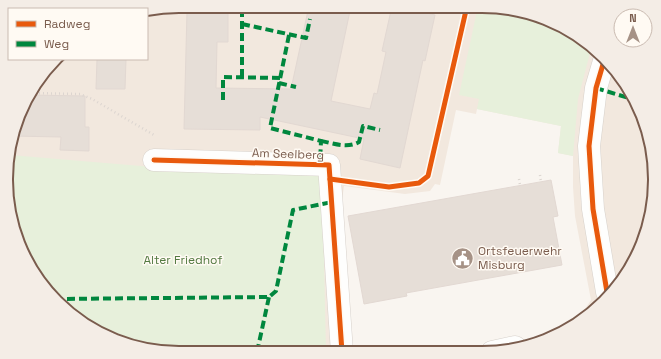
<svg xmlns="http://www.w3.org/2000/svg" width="661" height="359" viewBox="0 0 661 359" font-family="'Space Grotesk',sans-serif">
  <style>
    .residential { fill: #f2e8de }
    .green { fill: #e7f0db }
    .building { fill: #e6ded7; stroke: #e2d8d2 }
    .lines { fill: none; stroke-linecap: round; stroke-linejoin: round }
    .minor-casing { stroke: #d7d1cb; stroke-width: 23 }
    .path { stroke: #dcd5d0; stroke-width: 2.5; stroke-dasharray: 1 3; stroke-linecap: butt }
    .minor { stroke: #fefefd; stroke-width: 22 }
    .quiet { stroke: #00873e; stroke-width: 4; stroke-dasharray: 8 4; stroke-linecap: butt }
    .cycleway-casing { stroke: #fffaf3; stroke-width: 8 }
    .cycleway { stroke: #e8590c; stroke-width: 5 }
    .labels { text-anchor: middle; stroke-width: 3; stroke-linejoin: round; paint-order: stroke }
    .street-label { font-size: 12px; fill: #7a5c4d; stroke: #fffaf3 }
    .poi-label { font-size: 12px; fill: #7a5c4d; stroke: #fffaf3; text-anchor: start }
    .park-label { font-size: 12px; fill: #537a41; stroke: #fffaf3 }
    .rim { fill: none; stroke: #7a5c4d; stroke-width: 2 }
  </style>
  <rect width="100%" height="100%" fill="#f9f5f0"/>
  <!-- residential -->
  <polygon class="residential" points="180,6 493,6 568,29 619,74 649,134 654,202 632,266 593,307 585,309 591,300 575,216 573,187 573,156 558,153 561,126 477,109 476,114 456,110 440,185 435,184 430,191 405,194 344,186 341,207 348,352 168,353 93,330 49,294 19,246 6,191 12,135 35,83 58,59 147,59 147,11"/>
  <!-- green -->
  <g class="green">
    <polygon points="478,6 493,6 568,29 591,49 578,99 573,156 558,153 561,126 477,109 479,99 459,95"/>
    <polygon points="10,155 153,167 322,169 326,352 168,353 93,330 49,294 19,246 6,191"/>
  </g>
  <!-- building -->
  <g class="building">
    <polygon points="191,6 224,6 224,11 228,11 228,42 217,42 216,88 291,89 309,6 351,6 331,101 370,109 374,93 377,94 386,52 382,51 392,6 420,6 419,11 435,15 425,61 423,60 400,168 360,159 364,139 260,117 260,130 184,129 187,11 191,11"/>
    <polygon points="97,59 126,59 125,89 96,89"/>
    <polygon points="30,95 85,96 85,127 89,127 89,151 60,150 61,137 12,136"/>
    <polygon points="551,180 558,216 553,217 562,265 406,293 407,296 364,304 348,216"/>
  </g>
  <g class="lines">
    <defs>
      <g id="minor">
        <polyline points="604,61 596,88 589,146 593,209 607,292"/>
        <polyline points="154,160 329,165 342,352"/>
        <polyline points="492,352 515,347"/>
      </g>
    </defs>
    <!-- minor casing -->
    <use href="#minor" class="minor-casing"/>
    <!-- path -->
    <g class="path">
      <polyline points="31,93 80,94 92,99 154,135"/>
      <polyline points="540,175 541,182"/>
      <polyline points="519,179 520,185"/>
    </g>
    <!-- minor -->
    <use href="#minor" class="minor"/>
    <!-- quiet -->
    <g class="quiet">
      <polyline points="242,24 306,38 310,19"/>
      <polyline points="289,35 270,128 321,141 320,164"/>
      <polyline points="242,77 242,6"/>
      <polyline points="279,83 296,87"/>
      <polyline points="596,88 632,99"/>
      <polyline points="223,100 223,77 280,78"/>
      <path d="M321,141c12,2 26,8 38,1l4,-16 17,4"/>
      <polyline points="55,299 269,297 276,291 293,210 332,202"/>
      <polyline points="257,352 269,297"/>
    </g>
    <defs>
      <g id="cycleway">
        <polyline points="604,61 596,88 589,146 593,209 607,292"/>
        <polyline points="154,160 329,165 342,352"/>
        <polyline points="330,179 389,187 419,183 428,176 467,6"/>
      </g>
    </defs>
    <!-- cycleway casing -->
    <use href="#cycleway" class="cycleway-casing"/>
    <!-- cycleway -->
    <use href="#cycleway" class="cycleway"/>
  </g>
  <!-- icons -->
  <defs>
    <symbol id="civic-disc" viewBox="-11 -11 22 22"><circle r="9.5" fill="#a69286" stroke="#fffaf3"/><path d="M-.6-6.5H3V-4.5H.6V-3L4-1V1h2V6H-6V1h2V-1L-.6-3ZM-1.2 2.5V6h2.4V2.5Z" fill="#fff"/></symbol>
  </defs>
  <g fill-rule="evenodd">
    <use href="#civic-disc" x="450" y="246" width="25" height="25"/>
  </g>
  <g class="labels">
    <!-- street labels -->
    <g class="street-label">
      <text transform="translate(288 154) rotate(2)" y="4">Am Seelberg</text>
    </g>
    <!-- poi labels -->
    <g class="poi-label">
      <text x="478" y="255">Ortsfeuerwehr<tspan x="478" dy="14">Misburg</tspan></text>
    </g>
    <!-- park labels -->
    <g class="park-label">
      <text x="183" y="264">Alter Friedhof</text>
    </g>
  </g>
  <!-- crop -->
  <path d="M0 0H661V359H0ZM179 13H482A166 166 0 0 1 648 179V180A166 166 0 0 1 482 346H179A166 166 0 0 1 13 180V179A166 166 0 0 1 179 13Z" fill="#f4ede6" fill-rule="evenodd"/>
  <path class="rim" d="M179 13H482A166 166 0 0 1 648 179V180A166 166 0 0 1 482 346H179A166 166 0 0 1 13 180V179A166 166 0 0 1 179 13Z"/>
  <!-- legend -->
  <rect x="8" y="8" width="140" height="52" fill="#fffaf3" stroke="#cabbb1"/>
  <rect x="16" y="21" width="20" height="6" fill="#e8590c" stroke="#cabbb1"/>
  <text x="44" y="28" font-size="12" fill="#7a5c4d">Radweg</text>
  <rect x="16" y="41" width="20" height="6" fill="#00873e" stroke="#cabbb1"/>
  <text x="44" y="48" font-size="12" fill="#7a5c4d">Weg</text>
  <!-- north arrow -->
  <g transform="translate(633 28)"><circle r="19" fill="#fffaf3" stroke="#cabbb1"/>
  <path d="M0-3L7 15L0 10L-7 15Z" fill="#a69286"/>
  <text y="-6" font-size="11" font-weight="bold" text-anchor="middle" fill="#7a5c4d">N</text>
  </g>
</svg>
